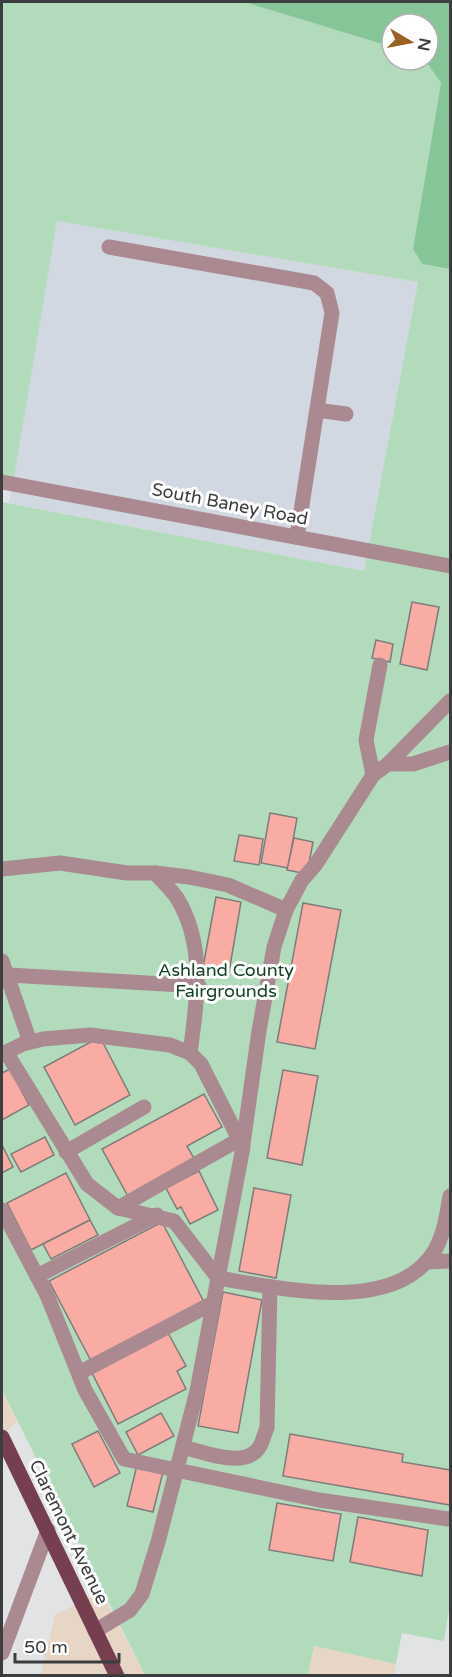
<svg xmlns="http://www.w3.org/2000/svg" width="452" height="1677" viewBox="0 0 452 1677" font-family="'Varela Round',sans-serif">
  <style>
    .commercial { fill: #e7d6c5 }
    .built { fill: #d2d8e1 }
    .green { fill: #b2dbbc }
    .forest { fill: #86c598 }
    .building { fill: #f8aca3; stroke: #7e7c7b; stroke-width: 1.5 }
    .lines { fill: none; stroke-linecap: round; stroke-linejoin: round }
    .minor { stroke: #aa8991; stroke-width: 15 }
    .major { stroke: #753f4f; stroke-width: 15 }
    .labels { text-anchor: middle; stroke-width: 6; stroke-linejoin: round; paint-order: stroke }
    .street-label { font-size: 18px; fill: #3c3d3e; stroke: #fff }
    .park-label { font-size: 18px; fill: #134325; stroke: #fff }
  </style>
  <rect width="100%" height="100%" fill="#e1e3e5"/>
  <!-- commercial -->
  <g class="commercial">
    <polygon points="2,1390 17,1422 2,1435"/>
    <polygon points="101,1591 145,1675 40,1676 55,1615"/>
    <polygon points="314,1646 396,1664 394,1675 308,1676"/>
  </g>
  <!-- built -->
  <polygon class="built" points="57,221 418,282 364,571 9,503"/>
  <!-- green -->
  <polygon class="green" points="2,2 244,2 392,47 392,60 425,60 441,83 413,249 422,264 450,269 450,1603 444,1641 402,1633 396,1664 314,1646 308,1675 145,1675 2,1390 2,502 364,571 418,282 57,221 14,478 2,475"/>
  <!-- forest -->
  <polygon class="forest" points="244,2 450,2 450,269 422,264 413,249 441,83 425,60 428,60 428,24 392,24 392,47"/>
  <!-- building -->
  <g class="building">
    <polygon points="412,602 439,607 427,670 400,664"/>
    <polygon points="376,640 393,644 390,662 372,658"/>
    <polygon points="270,813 297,818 288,868 261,863"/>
    <polygon points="239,835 263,839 259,865 234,861"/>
    <polygon points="294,838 313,842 307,874 287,870"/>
    <polygon points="216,897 241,902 229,972 203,967"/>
    <polygon points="303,903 341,910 315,1049 277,1042"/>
    <polygon points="100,1037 130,1095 75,1125 44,1067"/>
    <polygon points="10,1069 29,1105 2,1120 2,1073"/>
    <polygon points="283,1070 318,1076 302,1165 267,1158"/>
    <polygon points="204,1094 222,1127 187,1146 196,1162 129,1198 102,1149"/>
    <polygon points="45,1137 54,1155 21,1172 11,1154"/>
    <polygon points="2,1145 13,1167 2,1173"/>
    <polygon points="199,1171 218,1210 190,1224 181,1207 177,1209 166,1188"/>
    <polygon points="66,1173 90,1220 31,1250 7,1203"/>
    <polygon points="254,1188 291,1195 276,1278 239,1271"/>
    <polygon points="90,1220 98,1235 51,1259 43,1244"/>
    <polygon points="162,1222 204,1302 91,1361 49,1281"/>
    <polygon points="223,1292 262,1300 238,1433 198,1426"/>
    <polygon points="167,1331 186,1366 177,1371 186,1389 118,1424 91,1371"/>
    <polygon points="161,1413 174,1436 138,1455 126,1432"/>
    <polygon points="98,1431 120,1473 94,1487 72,1444"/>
    <polygon points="290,1434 403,1454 402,1462 450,1470 450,1505 283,1476"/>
    <polygon points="137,1465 163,1472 153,1512 127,1506"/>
    <polygon points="277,1503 341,1514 333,1561 269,1550"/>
    <polygon points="358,1517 428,1530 422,1576 350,1562"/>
  </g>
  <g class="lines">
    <!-- minor -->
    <g class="minor">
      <polyline points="109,247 314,283 327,293 332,313 297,537"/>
      <polyline points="317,410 346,414"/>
      <polyline points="2,482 450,566"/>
      <polyline points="388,764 450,701"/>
      <polyline points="373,775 366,740 380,665"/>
      <polyline points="2,869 60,863 127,873 155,873 189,877 228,885 286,910"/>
      <path d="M155,873c7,8 16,16 22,25 29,47 20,103 13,155"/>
      <polyline points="2,961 30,1042"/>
      <polyline points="9,975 199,986"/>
      <polyline points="6,1052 87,1184 118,1208 174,1221 218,1278 197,1391 158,1542 142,1594 130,1610 95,1631"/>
      <path d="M2,1054l21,-10 20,-5 47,-4 80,10 20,8 11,11 42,83 -25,131c62,10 178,38 217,-28 9,-16 12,-36 15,-54"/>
      <polyline points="243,1144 259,1031 274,947 286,910 302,880 316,864 373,775 388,764 413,764 450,752"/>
      <polyline points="66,1152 144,1107"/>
      <polyline points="118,1208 240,1139"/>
      <polyline points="2,1210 47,1295 85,1390 124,1459 319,1500 448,1519"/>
      <polyline points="426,1262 450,1261"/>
      <polyline points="37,1276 157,1215"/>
      <polyline points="79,1373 213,1303"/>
      <path d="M183,1447c20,5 64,23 77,-1 3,-5 4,-12 7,-18l3,-141"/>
      <polyline points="2,1653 48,1530"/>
    </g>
    <!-- major -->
    <polyline class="major" points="2,1437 117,1676"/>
  </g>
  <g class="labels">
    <!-- street labels -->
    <g class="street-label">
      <text transform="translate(230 504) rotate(11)" y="6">South Baney Road</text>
      <text transform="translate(69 1532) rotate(64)" y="6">Claremont Avenue</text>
    </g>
    <!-- park labels -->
    <g class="park-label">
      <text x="226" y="976">Ashland County<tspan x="226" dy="21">Fairgrounds</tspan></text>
    </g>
  </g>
  <!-- border -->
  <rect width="452" height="1677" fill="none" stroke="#3c3d3e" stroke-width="6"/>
  <!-- north arrow -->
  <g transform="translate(410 42) rotate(100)"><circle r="28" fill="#ffffff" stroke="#b1b1b2" stroke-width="1.5"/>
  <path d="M0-4.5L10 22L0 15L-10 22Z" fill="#9b6120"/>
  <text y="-9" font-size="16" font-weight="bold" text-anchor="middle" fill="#3c3d3e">N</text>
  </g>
  <!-- scale -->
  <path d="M15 1653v9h104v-9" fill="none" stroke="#3c3d3e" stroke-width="3"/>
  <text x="24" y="1653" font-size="18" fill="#3c3d3e" stroke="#ffffff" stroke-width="4.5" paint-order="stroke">50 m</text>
</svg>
